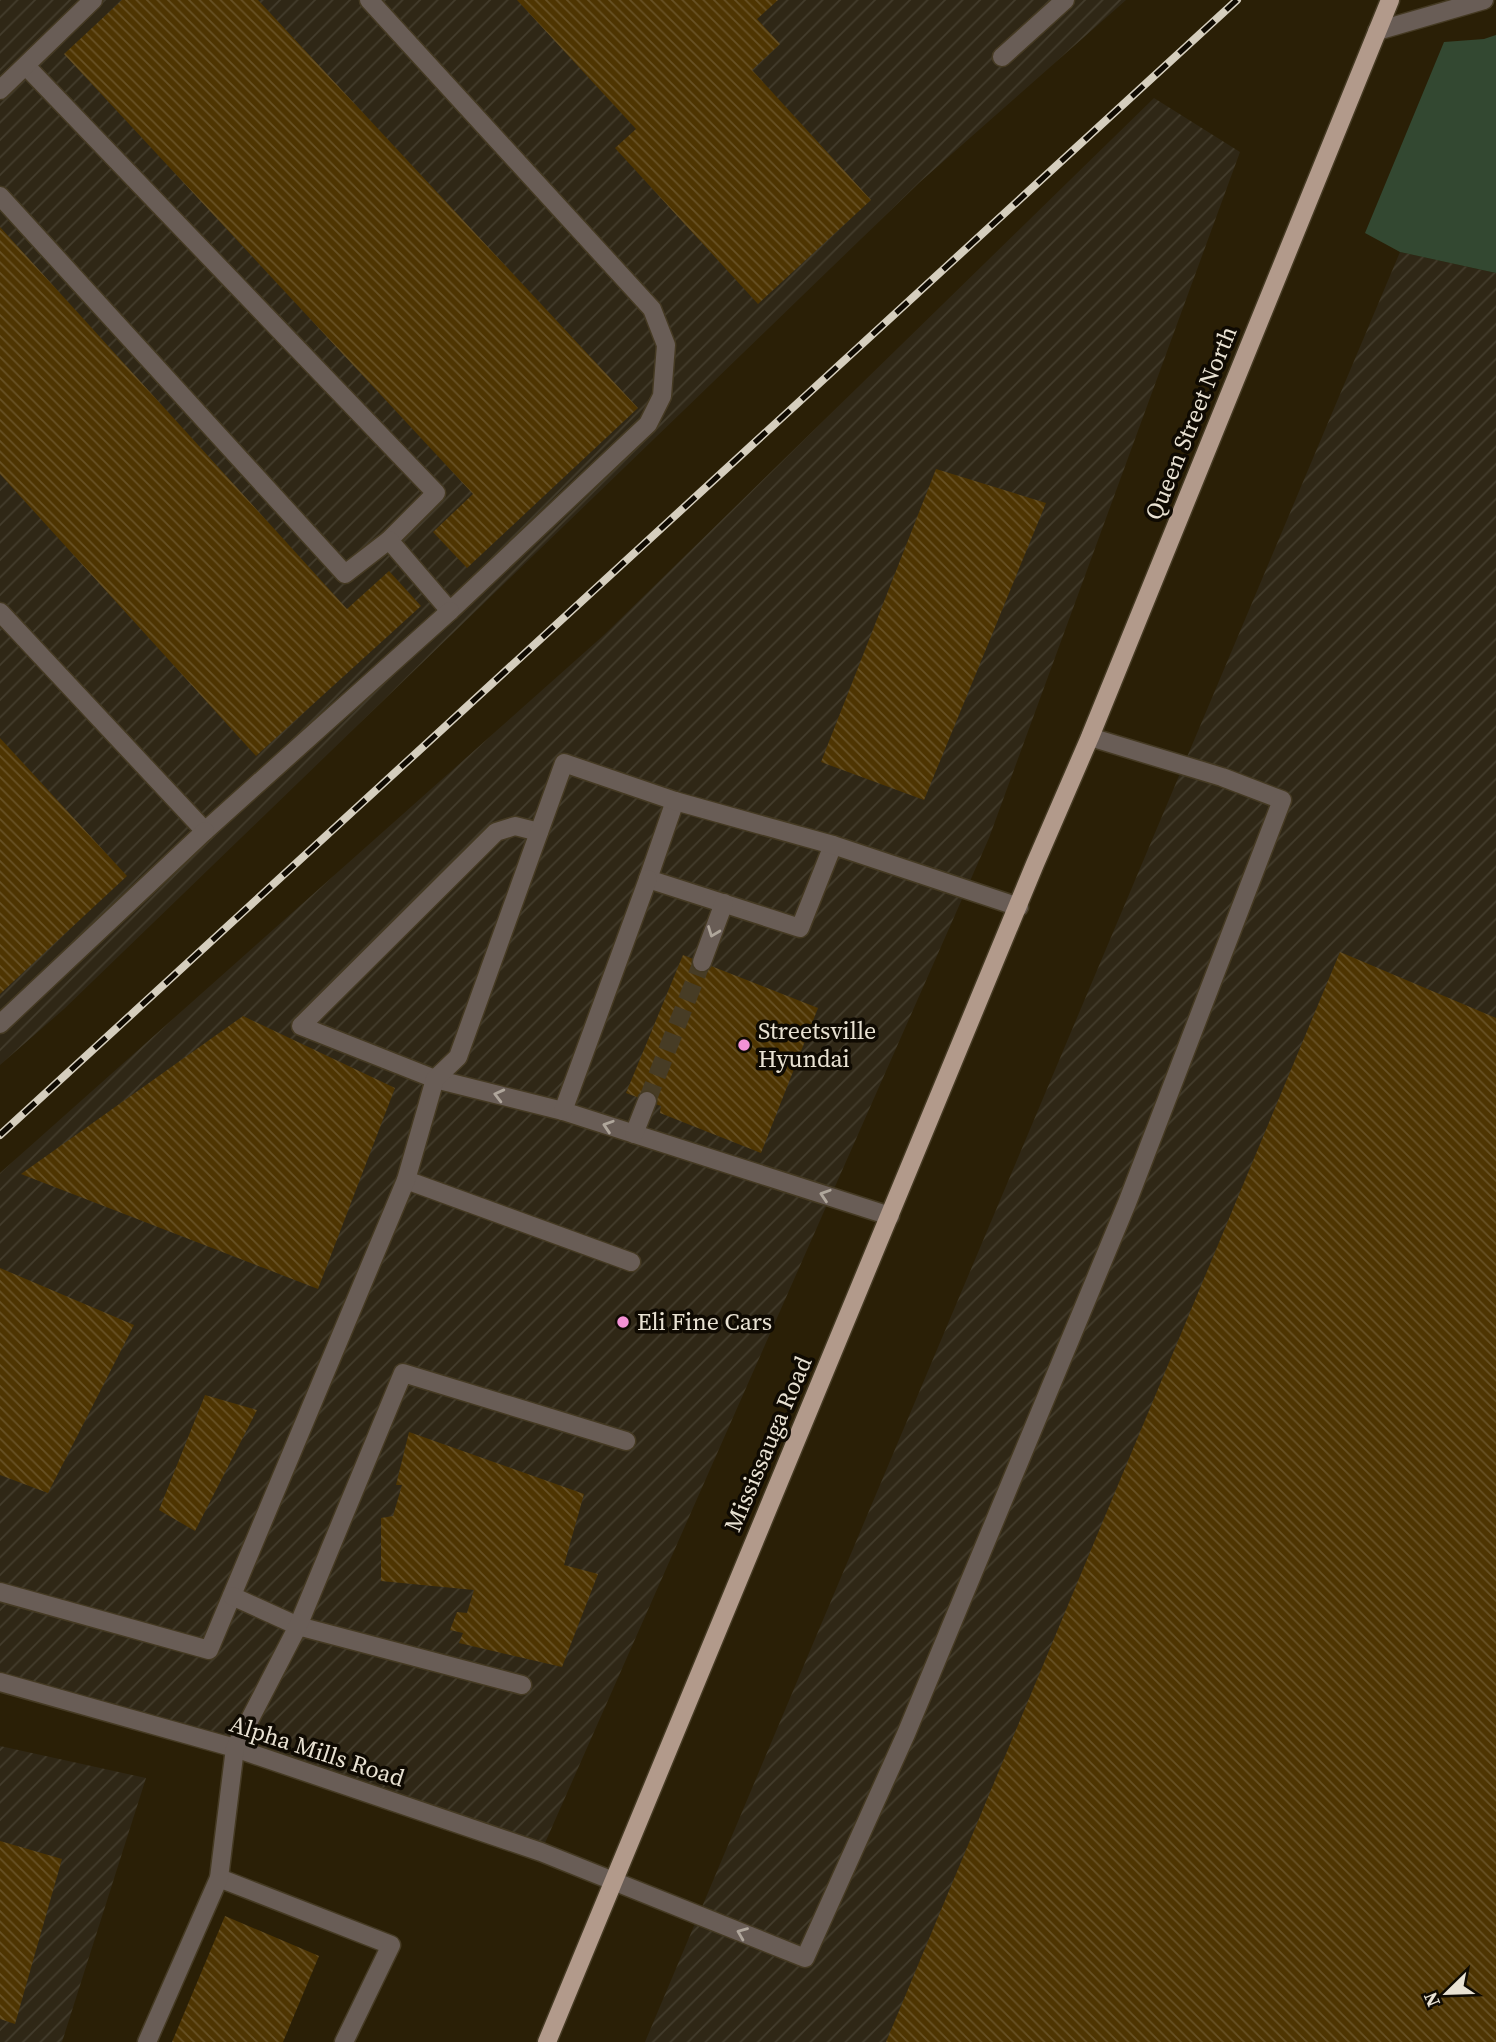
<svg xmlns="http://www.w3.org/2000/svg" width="1496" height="2042" viewBox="0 0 1496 2042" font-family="'Source Serif 4',serif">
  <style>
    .industrial { fill: url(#industrial-furrows) }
    .grass { fill: #334831 }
    .building { fill: url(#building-back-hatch) }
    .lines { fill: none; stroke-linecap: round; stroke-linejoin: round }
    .minor-tunnel { stroke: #473c25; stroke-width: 18; stroke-dasharray: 18 9; stroke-linecap: butt }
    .minor-casing { stroke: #453a23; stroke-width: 21 }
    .major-casing { stroke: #453a23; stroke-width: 21 }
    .minor { stroke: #695d56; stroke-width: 18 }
    .major { stroke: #b29a8b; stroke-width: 18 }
    .rail-casing { stroke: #d5cebe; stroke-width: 8 }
    .rail { stroke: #0f0a02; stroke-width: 5; stroke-dasharray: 16; stroke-linecap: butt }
    .oneway { stroke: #afa69b }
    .poi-dot { fill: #f391d5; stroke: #0f0a02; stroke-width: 2.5 }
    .labels { text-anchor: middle; stroke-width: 7; stroke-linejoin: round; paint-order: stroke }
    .street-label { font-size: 24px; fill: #e9e2d3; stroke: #0f0a02 }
    .poi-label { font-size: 24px; fill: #e9e2d3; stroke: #0f0a02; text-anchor: start }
  </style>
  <defs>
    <pattern id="industrial-furrows" width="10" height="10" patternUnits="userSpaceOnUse" patternTransform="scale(1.75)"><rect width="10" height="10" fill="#2f2716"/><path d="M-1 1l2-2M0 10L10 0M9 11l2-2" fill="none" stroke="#433c2c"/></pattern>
    <pattern id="building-back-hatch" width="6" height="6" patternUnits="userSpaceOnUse" patternTransform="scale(1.75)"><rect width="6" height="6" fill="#4e3502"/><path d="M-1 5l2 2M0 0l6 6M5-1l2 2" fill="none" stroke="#685226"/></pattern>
  </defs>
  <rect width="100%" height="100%" fill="#2a1f06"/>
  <!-- industrial -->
  <g class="industrial">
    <polygon points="0,0 1126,0 920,182 64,1009 0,1065"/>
    <polygon points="1154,98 1240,152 989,838 541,1852 0,1683 0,1173 604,635"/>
    <polygon points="1400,252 1496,273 1496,2042 645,2042"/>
    <polygon points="0,1746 146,1778 62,2042 0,2042"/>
  </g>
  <!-- grass -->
  <polygon class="grass" points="1496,35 1496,273 1400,252 1365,233 1444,42 1484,39"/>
  <!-- building -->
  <g class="building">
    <polygon points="122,0 258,0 638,408 467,568 433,532 473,494 64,54"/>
    <polygon points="517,0 778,0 757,19 780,44 752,70 871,200 758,304 615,148 636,129"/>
    <polygon points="0,227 347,609 389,571 421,606 256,756 0,474"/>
    <polygon points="936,469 1046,503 924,800 821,762"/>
    <polygon points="0,738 127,876 0,994"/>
    <polygon points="1340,952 1496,1018 1496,2042 886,2042"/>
    <polygon points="683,955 818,1008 761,1153 660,1113 661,1106 626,1093"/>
    <polygon points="243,1016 395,1088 318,1289 21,1174"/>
    <polygon points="0,1268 134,1325 48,1493 0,1475"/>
    <polygon points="205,1395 257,1410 195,1531 159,1510"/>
    <polygon points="409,1432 584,1494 564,1565 598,1574 562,1667 459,1643 463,1633 450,1630 457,1612 467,1613 474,1590 381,1581 381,1518 393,1516 402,1485 396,1485"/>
    <polygon points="0,1841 62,1859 15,2024 0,2019"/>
    <polygon points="225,1916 319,1956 283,2042 172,2042"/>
  </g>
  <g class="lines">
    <!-- minor-tunnel -->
    <polyline class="minor-tunnel" points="647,1101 702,962"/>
    <defs>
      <g id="minor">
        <polyline points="1377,31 1484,0"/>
        <polyline points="1002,57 1065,0"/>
        <polyline points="26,66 436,493 389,540"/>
        <polyline points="0,90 93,0"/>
        <polyline points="0,196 345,574 389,540 450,611 648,424 662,396 666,345 652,309 369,0"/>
        <polyline points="0,612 205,831 450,611"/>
        <polyline points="675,801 648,879 800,928 833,845"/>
        <polyline points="539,832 515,826 496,832 301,1026 435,1079 563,1111 890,1216"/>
        <polyline points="702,962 724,903"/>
        <polyline points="0,1024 205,831"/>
        <polyline points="563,1111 648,879"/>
        <polyline points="634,1134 647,1101"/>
        <polyline points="406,1180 631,1262"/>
        <polyline points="0,1592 209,1650 406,1180 435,1079 458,1057 564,763 675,801 833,845 1019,907"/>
        <polyline points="232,1596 298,1626 522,1685"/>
        <polyline points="0,1682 235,1748 541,1852 805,1958 906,1734 1127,1203 1282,800 1222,777 1090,737"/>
        <polyline points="219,1878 391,1945 344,2042"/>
        <polyline points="147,2042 219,1878 235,1748 298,1626 403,1373 626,1441"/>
      </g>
      <polyline id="major" points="547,2042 1035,864 1090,737 1390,0"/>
    </defs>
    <!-- minor casing -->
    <use href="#minor" class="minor-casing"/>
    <!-- major casing -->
    <use href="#major" class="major-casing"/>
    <!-- minor -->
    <use href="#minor" class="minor"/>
    <!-- major -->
    <use href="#major" class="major"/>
    <defs>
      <polyline id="rail" points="0,1135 1237,0"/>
    </defs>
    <!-- rail casing -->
    <use href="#rail" class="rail-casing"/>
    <!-- rail -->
    <use href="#rail" class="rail"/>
  </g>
  <!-- one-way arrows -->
  <defs><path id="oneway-chevron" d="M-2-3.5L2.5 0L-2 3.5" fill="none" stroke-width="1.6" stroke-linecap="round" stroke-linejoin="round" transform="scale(1.75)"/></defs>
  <g class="oneway">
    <use href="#oneway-chevron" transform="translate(713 932) rotate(111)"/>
    <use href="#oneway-chevron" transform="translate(499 1095) rotate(-166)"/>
    <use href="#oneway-chevron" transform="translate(608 1126) rotate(-162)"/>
    <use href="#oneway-chevron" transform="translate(825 1195) rotate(-162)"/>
    <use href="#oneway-chevron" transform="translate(742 1933) rotate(-158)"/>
  </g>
  <!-- markers -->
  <g class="poi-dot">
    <circle cx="744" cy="1045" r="7"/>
    <circle cx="623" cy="1322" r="7"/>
  </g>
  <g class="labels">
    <!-- street labels -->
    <g class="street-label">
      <text transform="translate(1191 423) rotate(-68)" y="8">Queen Street North</text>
      <text transform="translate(768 1444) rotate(-67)" y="8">Mississauga Road</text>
      <text transform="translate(317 1751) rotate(18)" y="8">Alpha Mills Road</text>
    </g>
    <!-- poi labels -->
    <g class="poi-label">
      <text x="758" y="1039">Streetsville<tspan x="758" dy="28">Hyundai</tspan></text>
      <text x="637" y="1330">Eli Fine Cars</text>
    </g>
  </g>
  <!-- north arrow -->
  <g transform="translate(1447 1993) rotate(247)" stroke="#0f0a02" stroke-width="5" paint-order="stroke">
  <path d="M0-5L12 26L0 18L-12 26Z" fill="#e9e2d3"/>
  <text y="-10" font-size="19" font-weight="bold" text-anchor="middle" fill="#e9e2d3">N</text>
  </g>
</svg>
